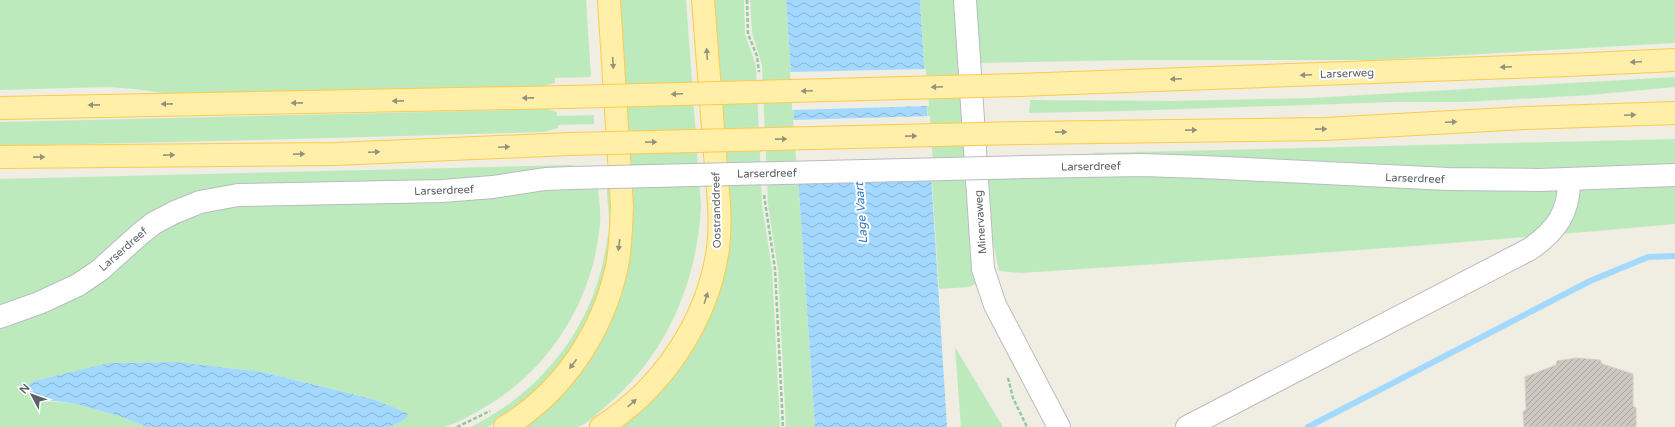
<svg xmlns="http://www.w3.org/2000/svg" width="1675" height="427" viewBox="0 0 1675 427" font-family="'Varela Round',sans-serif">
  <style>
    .grass { fill: #bdeabd }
    .water { fill: url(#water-waves) }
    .pier { fill: #f0ede3 }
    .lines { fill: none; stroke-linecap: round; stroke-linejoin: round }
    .stream { stroke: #a3d9ff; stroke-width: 6 }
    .building { fill: url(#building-hatch); stroke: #d5cec1 }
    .minor-casing { stroke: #b8bcc1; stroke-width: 24 }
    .major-casing { stroke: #ffca4c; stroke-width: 24 }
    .path { stroke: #93c9a2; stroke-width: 2.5; stroke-dasharray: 4 2; stroke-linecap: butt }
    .minor { stroke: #fff; stroke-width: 22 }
    .major { stroke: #ffefa8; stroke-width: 22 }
    .minor-bridge-casing { stroke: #b8bcc1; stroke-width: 24; stroke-linecap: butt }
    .major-bridge-casing { stroke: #ffca4c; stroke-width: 24; stroke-linecap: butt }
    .minor-bridge { stroke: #fff; stroke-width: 22 }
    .major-bridge { stroke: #ffefa8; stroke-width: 22 }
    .oneway { fill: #94927c }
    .labels { text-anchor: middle; stroke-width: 4; stroke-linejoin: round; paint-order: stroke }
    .street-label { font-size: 11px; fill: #5b6065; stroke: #fff }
    .water-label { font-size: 12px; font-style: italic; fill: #3579bd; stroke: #fff }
  </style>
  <defs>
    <pattern id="water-waves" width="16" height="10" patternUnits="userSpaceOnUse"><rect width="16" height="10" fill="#a3d9ff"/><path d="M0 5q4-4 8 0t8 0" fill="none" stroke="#88b3d2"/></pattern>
    <pattern id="building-hatch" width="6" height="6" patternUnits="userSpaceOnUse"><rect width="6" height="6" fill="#cdc9c2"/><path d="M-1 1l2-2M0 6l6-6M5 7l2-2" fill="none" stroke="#a9a7a1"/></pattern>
  </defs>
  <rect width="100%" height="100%" fill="#f0ede3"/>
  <!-- grass -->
  <g class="grass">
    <polygon points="0,0 586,0 591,77 555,78 555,83 543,86 179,95 133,89 108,87 0,90"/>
    <path d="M617,0h69l15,206c-4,77 -35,150 -95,200 -7,6 -20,19 -29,21 -5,0 -11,0 -15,0 -14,0 -29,0 -43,0l90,-105z"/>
    <polygon points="713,0 744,0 745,34 756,66 762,205 772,269 780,427 611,427 714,290"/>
    <polygon points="750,0 786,0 815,427 786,427 778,269 768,205 762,65 752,33"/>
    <polygon points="920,0 954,0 977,283 969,287 939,289"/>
    <polygon points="976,0 1675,0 1675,43 1376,60 1134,60 980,63"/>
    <polygon points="1675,77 1675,87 1591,95 1465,102 1393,102 1125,111 1029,113 1030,100 1172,101 1312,98"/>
    <polygon points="548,109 557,112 557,116 594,115 594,124 558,125 558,128 544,132 256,140 0,146 0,122"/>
    <polygon points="1675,139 1675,166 1492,172 1093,158 1094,153"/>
    <polygon points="572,165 572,170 483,180 242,187 105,253 61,284 0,307 0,179"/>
    <path d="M1060,173l615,12v39c-218,20 -436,35 -654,49l-22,-2 -7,-33 -4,-63 48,3v-3z"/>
    <path d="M562,187v3l36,-1c1,11 3,23 2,34 -6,75 -49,146 -115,184 -12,7 -27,16 -41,20 -12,0 -41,0 -55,0l12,-5 7,-5 -35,-18 -111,-27 -84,-10 -69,1 -67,38 30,2 47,13 28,11h-147v-103l158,-94 62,-25z"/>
    <path d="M607,189h5l-2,64 -13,50 -24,46 -32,38 -35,29 -18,11h-17c66,-33 116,-92 132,-165 2,-11 5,-23 6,-33 1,-13 -2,-27 -2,-40z"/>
    <polygon points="955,347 1003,427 961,427"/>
  </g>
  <!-- water -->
  <g class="water">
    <polygon points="786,0 920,0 947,427 815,427"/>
    <polygon points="178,362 262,372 373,399 407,413 408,417 401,422 389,427 147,427 119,416 72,403 36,399 31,397 27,389 29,384 34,381 109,363"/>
  </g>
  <!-- pier -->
  <g class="pier">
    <polygon points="926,69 929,106 792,110 790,72"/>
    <polygon points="930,116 934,181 798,184 793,120"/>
  </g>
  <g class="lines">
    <!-- stream -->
    <polyline class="stream" points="1308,427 1590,281 1648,257 1675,256"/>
  </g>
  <!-- building -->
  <polygon class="building" points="1576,358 1600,360 1602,364 1633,374 1633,406 1636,408 1636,427 1524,427 1523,412 1526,409 1525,377 1556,365 1557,361"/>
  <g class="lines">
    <defs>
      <g id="minor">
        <polyline points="965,0 983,269 995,305 1059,427"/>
        <polyline points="1025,167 1141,165 1203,167 1448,179 1539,180 1675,175"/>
        <polyline points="0,317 39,303 78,285 100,270 140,234 154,223 175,212 200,202 238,195 442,191 493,187 545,179 572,178"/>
        <path d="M1187,427l343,-178c26,-18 40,-37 39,-70"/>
      </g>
      <g id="major">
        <polyline points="1018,85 1568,65 1675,60"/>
        <polyline points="0,108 567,97"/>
        <polyline points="1022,133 1325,129 1525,118 1675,113"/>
        <polyline points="0,157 335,154 570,144"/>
        <path d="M505,427c58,-35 98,-95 112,-161 4,-19 4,-40 5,-60l-13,-206"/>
        <path d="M601,427c62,-39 107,-107 117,-179 4,-31 -1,-63 -3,-94 -4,-51 -8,-103 -12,-154"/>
      </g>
    </defs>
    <!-- minor casing -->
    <use href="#minor" class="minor-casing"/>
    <!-- major casing -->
    <use href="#major" class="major-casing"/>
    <!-- path -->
    <g class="path">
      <polyline points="747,0 748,34 757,56 759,72"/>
      <polyline points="764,195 775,269 783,427"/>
      <polyline points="1008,378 1013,398 1027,427"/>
      <polyline points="457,427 490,411"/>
    </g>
    <!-- minor -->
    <use href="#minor" class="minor"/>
    <!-- major -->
    <use href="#major" class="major"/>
    <defs>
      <polyline id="minor-bridge" points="572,178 1025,167"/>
      <g id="major-bridge">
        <polyline points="567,97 1018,85"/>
        <polyline points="570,144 1022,133"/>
      </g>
    </defs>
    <!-- minor-bridge casing -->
    <use href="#minor-bridge" class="minor-bridge-casing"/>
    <!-- major-bridge casing -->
    <use href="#major-bridge" class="major-bridge-casing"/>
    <!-- minor-bridge -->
    <use href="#minor-bridge" class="minor-bridge"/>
    <!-- major-bridge -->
    <use href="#major-bridge" class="major-bridge"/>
  </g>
  <!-- one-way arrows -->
  <defs><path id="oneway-solid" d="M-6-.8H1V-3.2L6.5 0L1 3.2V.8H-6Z"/></defs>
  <g class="oneway">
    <use href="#oneway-solid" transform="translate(707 54) rotate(-94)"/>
    <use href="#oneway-solid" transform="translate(1636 62) rotate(177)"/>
    <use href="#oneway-solid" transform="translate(613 63) rotate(87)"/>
    <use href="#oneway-solid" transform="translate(1506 67) rotate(178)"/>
    <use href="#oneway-solid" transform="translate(1306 75) rotate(178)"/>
    <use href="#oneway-solid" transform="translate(1176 79) rotate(178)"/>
    <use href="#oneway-solid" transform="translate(937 87) rotate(178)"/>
    <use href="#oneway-solid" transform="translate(807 91) rotate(178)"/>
    <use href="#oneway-solid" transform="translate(677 94) rotate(178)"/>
    <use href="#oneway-solid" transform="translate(528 98) rotate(179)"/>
    <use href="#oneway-solid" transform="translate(398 101) rotate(179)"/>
    <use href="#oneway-solid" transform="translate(297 103) rotate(179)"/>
    <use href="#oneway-solid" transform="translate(167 104) rotate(179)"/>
    <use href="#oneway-solid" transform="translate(94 105) rotate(179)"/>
    <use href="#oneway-solid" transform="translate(1630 115) rotate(-2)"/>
    <use href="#oneway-solid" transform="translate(1451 122) rotate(-3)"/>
    <use href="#oneway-solid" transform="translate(1321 129) rotate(-1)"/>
    <use href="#oneway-solid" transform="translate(1191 130) rotate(-1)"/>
    <use href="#oneway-solid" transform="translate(1061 132) rotate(-1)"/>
    <use href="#oneway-solid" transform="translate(911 136) rotate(-1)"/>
    <use href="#oneway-solid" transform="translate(781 139) rotate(-1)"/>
    <use href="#oneway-solid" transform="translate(651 142) rotate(-1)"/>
    <use href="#oneway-solid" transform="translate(504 147) rotate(-2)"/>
    <use href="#oneway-solid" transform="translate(374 152) rotate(-2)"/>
    <use href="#oneway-solid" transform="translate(299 154) rotate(-1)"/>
    <use href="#oneway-solid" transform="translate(169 155) rotate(-1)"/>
    <use href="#oneway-solid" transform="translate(39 157) rotate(-1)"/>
    <use href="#oneway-solid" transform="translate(619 245) rotate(97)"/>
    <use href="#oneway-solid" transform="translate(706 298) rotate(-72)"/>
    <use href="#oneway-solid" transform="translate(573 364) rotate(127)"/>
    <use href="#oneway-solid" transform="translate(632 403) rotate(-42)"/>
  </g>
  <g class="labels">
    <!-- street labels -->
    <g class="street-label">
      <text transform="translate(1347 73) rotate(-2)" y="4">Larserweg</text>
      <text transform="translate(1091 166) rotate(-1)" y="4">Larserdreef</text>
      <text transform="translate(767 173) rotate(-1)" y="4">Larserdreef</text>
      <text transform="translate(1415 178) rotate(2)" y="4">Larserdreef</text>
      <text transform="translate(444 190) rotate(-2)" y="4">Larserdreef</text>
      <text transform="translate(716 210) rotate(-91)" y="4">Oostranddreef</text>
      <text transform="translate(980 222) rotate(-94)" y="4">Minervaweg</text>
      <text transform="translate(123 249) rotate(-41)" y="4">Larserdreef</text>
    </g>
    <!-- water labels -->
    <g class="water-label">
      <text transform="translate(861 213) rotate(-94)" y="4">Lage Vaart</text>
    </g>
  </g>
  <!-- north arrow -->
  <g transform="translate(32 395) rotate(311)" stroke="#ffffff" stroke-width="3" paint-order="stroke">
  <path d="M0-3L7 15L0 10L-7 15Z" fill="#5b6065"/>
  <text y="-6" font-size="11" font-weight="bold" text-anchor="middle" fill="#5b6065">N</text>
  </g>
</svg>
